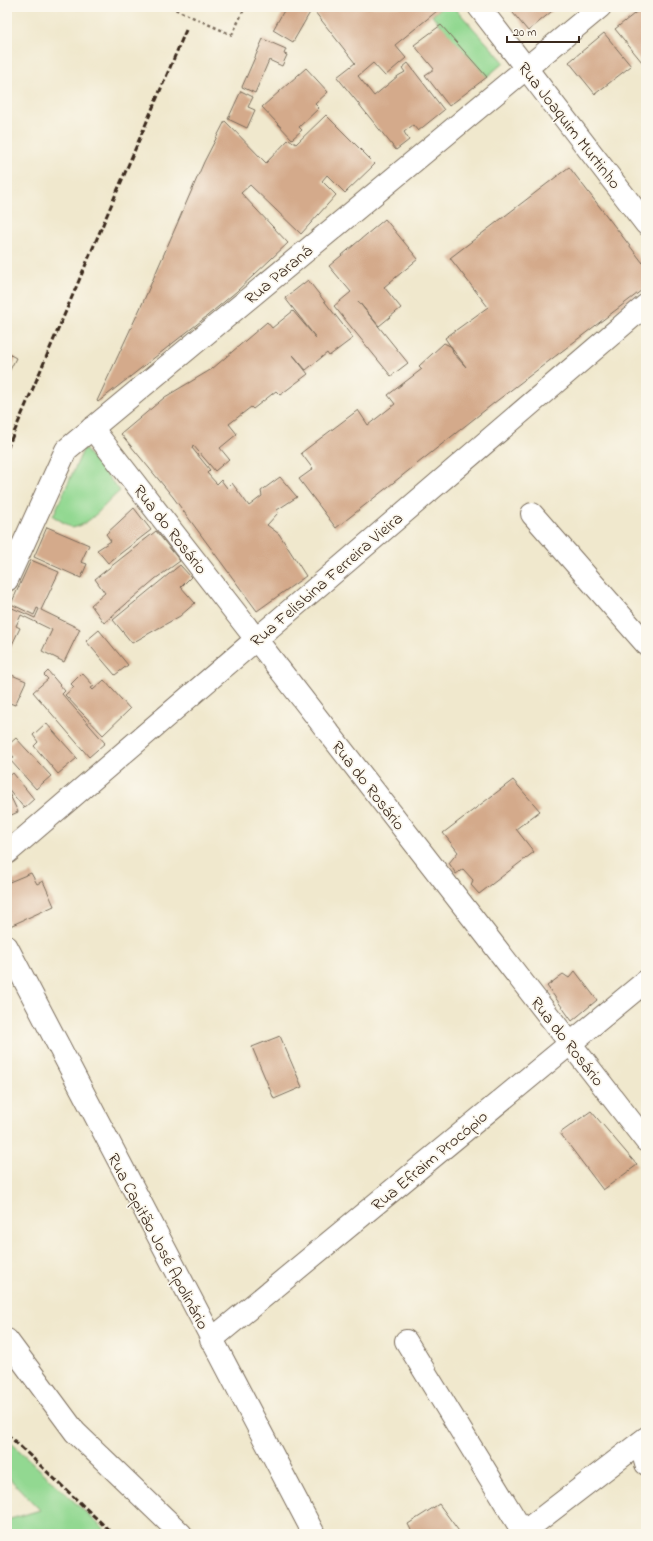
<svg xmlns="http://www.w3.org/2000/svg" width="653" height="1541" viewBox="0 0 653 1541" font-family="'Indie Flower',sans-serif">
  <style>
    .green { fill: #92d891; stroke: #668158 }
    .building { fill: #d4aa8b }
    .lines { fill: none; stroke-linecap: round; stroke-linejoin: round }
    .street-casing { stroke: #7a6c5b; stroke-width: 24 }
    .secondary-casing { stroke: #7a6c5b; stroke-width: 24 }
    .path { stroke: #7a6c5b; stroke-width: 2.5; stroke-dasharray: 3 3; stroke-linecap: butt }
    .street { stroke: #fff; stroke-width: 22 }
    .secondary { stroke: #fff; stroke-width: 22 }
    .rail { stroke: #3b2a1e; stroke-width: 3; stroke-dasharray: 6 3; stroke-linecap: butt }
    .path-bridge { stroke: #7a6c5b; stroke-width: 2.5; stroke-dasharray: 3 3; stroke-linecap: butt }
    .labels { text-anchor: middle; stroke-width: 3.5; stroke-linejoin: round; paint-order: stroke }
    .street-label { font-size: 17px; fill: #3b2a1e; stroke: #fbf7ec }
  </style>
  <rect width="100%" height="100%" fill="#fbf7ec"/>
  <filter id="ink" filterUnits="userSpaceOnUse"><feTurbulence type="fractalNoise" baseFrequency=".025" numOctaves="2"/><feDisplacementMap in="SourceGraphic" scale="8" xChannelSelector="R" yChannelSelector="G"/><feConvolveMatrix kernelMatrix="1 2 1 2 8 2 1 2 1" color-interpolation-filters="sRGB"/></filter>
  <filter id="wash" filterUnits="userSpaceOnUse"><feTurbulence type="fractalNoise" baseFrequency=".012" numOctaves="4" result="noise"/><feDisplacementMap in="SourceGraphic" scale="16" xChannelSelector="R" yChannelSelector="G"/><feGaussianBlur stdDeviation="0.9" result="paint"/><feColorMatrix in="noise" values="0 0 0 0 0 0 0 0 0 0 0 0 0 0 0 0 0 1.4 0 .05"/><feComposite in="paint" operator="in"/></filter>
  <g filter="url(#wash)">
    <rect width="100%" height="100%" fill="#f0e8cd"/>
    <!-- green -->
    <g class="green">
      <polygon points="442,7 454,7 504,62 487,77 432,16"/>
      <path d="M84,448l36,43c-15,12 -29,34 -48,37l-19,-12z"/>
      <polygon points="7,1439 109,1534 7,1534 7,1520 40,1510 7,1476"/>
    </g>
    <g id="blocks">
      <!-- building -->
      <g class="building">
        <polygon points="286,7 312,9 293,42 273,30"/>
        <polygon points="311,7 442,7 395,45 406,58 385,76 373,63 358,76 374,96 398,76 405,72 402,68 408,63 444,110 418,131 413,125 404,132 409,140 396,150 337,77 355,63"/>
        <polygon points="508,7 557,7 528,31"/>
        <polygon points="639,10 646,19 646,59 642,62 615,29"/>
        <polygon points="441,25 487,77 449,106 425,75 434,69 414,45"/>
        <polygon points="604,33 631,66 595,94 569,62"/>
        <polygon points="263,39 286,49 284,54 287,55 282,66 269,60 255,93 242,87"/>
        <polygon points="306,68 328,92 315,104 319,108 299,127 302,130 292,139 262,107"/>
        <polygon points="241,91 253,97 248,107 255,110 247,128 228,119"/>
        <polygon points="326,115 375,164 345,193 327,175 322,181 336,195 301,234 250,185 241,193 288,243 237,291 201,321 98,402 97,401 144,300 204,162 225,121 266,163 289,139 296,144"/>
        <polygon points="569,167 646,267 646,287 494,403 336,528 299,479 313,469 301,453 358,410 368,425 395,404 388,395 422,369 419,366 444,343 452,347 453,353 466,367 453,350 445,338 488,307 450,258"/>
        <polygon points="385,219 418,259 384,287 401,308 379,326 358,301 408,363 391,376 334,306 351,292 329,266"/>
        <polygon points="308,280 353,338 329,356 327,353 306,370 293,355 308,374 280,395 276,391 253,409 251,407 229,424 237,434 220,448 229,459 215,471 193,445 192,448 210,470 207,473 217,484 221,480 227,488 232,483 249,506 262,496 261,491 280,477 297,497 277,510 278,513 267,525 279,534 306,576 257,611 173,497 121,434 165,397 212,369 267,322 272,328 293,311 316,338 285,298"/>
        <polygon points="7,353 16,358 7,376"/>
        <polygon points="134,508 151,530 108,563 97,550 111,541 106,534"/>
        <polygon points="47,527 89,545 81,562 87,564 81,578 34,557"/>
        <polygon points="156,531 180,561 155,579 104,623 91,605 105,593 95,579"/>
        <polygon points="31,560 59,572 41,610 80,629 64,662 42,651 52,630 21,615 16,626 20,628 7,655 7,613 10,607 35,618 39,609 37,608 34,615 11,604"/>
        <polygon points="180,565 191,577 181,587 195,603 180,616 132,643 113,620"/>
        <polygon points="99,630 128,665 115,675 86,641"/>
        <polygon points="48,671 65,691 62,694 105,743 89,757 33,692 48,679 44,675"/>
        <polygon points="7,673 26,681 15,705 7,702"/>
        <polygon points="82,673 94,686 91,688 93,690 104,680 130,709 103,735 65,695 74,687 71,684"/>
        <polygon points="46,723 77,758 58,774 34,746 38,742 33,735"/>
        <polygon points="16,738 51,776 36,789 10,760 14,757 7,749 7,746"/>
        <polygon points="13,773 34,799 24,808 7,787 7,778"/>
        <polygon points="513,780 540,811 516,829 534,852 479,894 471,885 473,880 463,869 456,874 449,863 458,852 443,833"/>
        <polygon points="7,789 18,812 7,817"/>
        <polygon points="31,873 37,884 43,881 54,906 10,926 7,918 7,883"/>
        <polygon points="575,971 597,1000 572,1021 547,986 563,974 569,978"/>
        <polygon points="280,1036 302,1087 274,1099 252,1047"/>
        <polygon points="591,1111 637,1165 603,1190 560,1133"/>
        <polygon points="439,1504 461,1534 413,1534 408,1524"/>
      </g>
    </g>
  </g>
  <g filter="url(#ink)">
    <use href="#blocks" fill-opacity="0" stroke="#7a6c5b" stroke-width="1"/>
    <g class="lines">
      <defs>
        <g id="street">
          <polyline points="92,428 646,1141"/>
          <polyline points="532,514 646,644"/>
          <polyline points="7,580 66,450 600,7"/>
          <polyline points="7,853 646,305"/>
          <polyline points="7,947 314,1534"/>
          <polyline points="7,1340 75,1432 181,1534"/>
          <polyline points="211,1340 646,981"/>
          <polyline points="406,1341 523,1532"/>
          <polyline points="640,1443 646,1464"/>
          <polyline points="521,1534 646,1438"/>
        </g>
        <polyline id="secondary" points="479,7 646,224"/>
      </defs>
      <!-- street casing -->
      <use href="#street" class="street-casing"/>
      <!-- secondary casing -->
      <use href="#secondary" class="secondary-casing"/>
      <!-- path -->
      <polyline class="path" points="232,35 245,7"/>
      <!-- street -->
      <use href="#street" class="street"/>
      <!-- secondary -->
      <use href="#secondary" class="secondary"/>
      <!-- rail -->
      <g class="rail">
        <polyline points="7,449 186,30"/>
        <polyline points="7,1434 113,1534"/>
      </g>
      <!-- path-bridge -->
      <polyline class="path-bridge" points="170,7 232,35"/>
    </g>
  </g>
  <g class="labels">
    <!-- street labels -->
    <g class="street-label">
      <text transform="translate(570 125) rotate(52)" y="6">Rua Joaquim Murtinho</text>
      <text transform="translate(278 274) rotate(-40)" y="6">Rua Paraná</text>
      <text transform="translate(171 529) rotate(52)" y="6">Rua do Rosário</text>
      <text transform="translate(326 579) rotate(-41)" y="6">Rua Felisbina Ferreira Vieira</text>
      <text transform="translate(369 785) rotate(52)" y="6">Rua do Rosário</text>
      <text transform="translate(568 1041) rotate(52)" y="6">Rua do Rosário</text>
      <text transform="translate(429 1160) rotate(-40)" y="6">Rua Efraim Procópio</text>
      <text transform="translate(159 1241) rotate(62)" y="6">Rua Capitão José Apolinário</text>
    </g>
  </g>
  <!-- margin -->
  <rect width="653" height="1541" fill="none" stroke="#fbf7ec" stroke-width="24"/>
  <!-- scale -->
  <path d="M507 36v6h72v-6" fill="none" stroke="#3b2a1e" stroke-width="2"/>
  <text x="513" y="36" font-size="12" fill="#3b2a1e" stroke="#fbf7ec" stroke-width="3" paint-order="stroke">20 m</text>
</svg>
